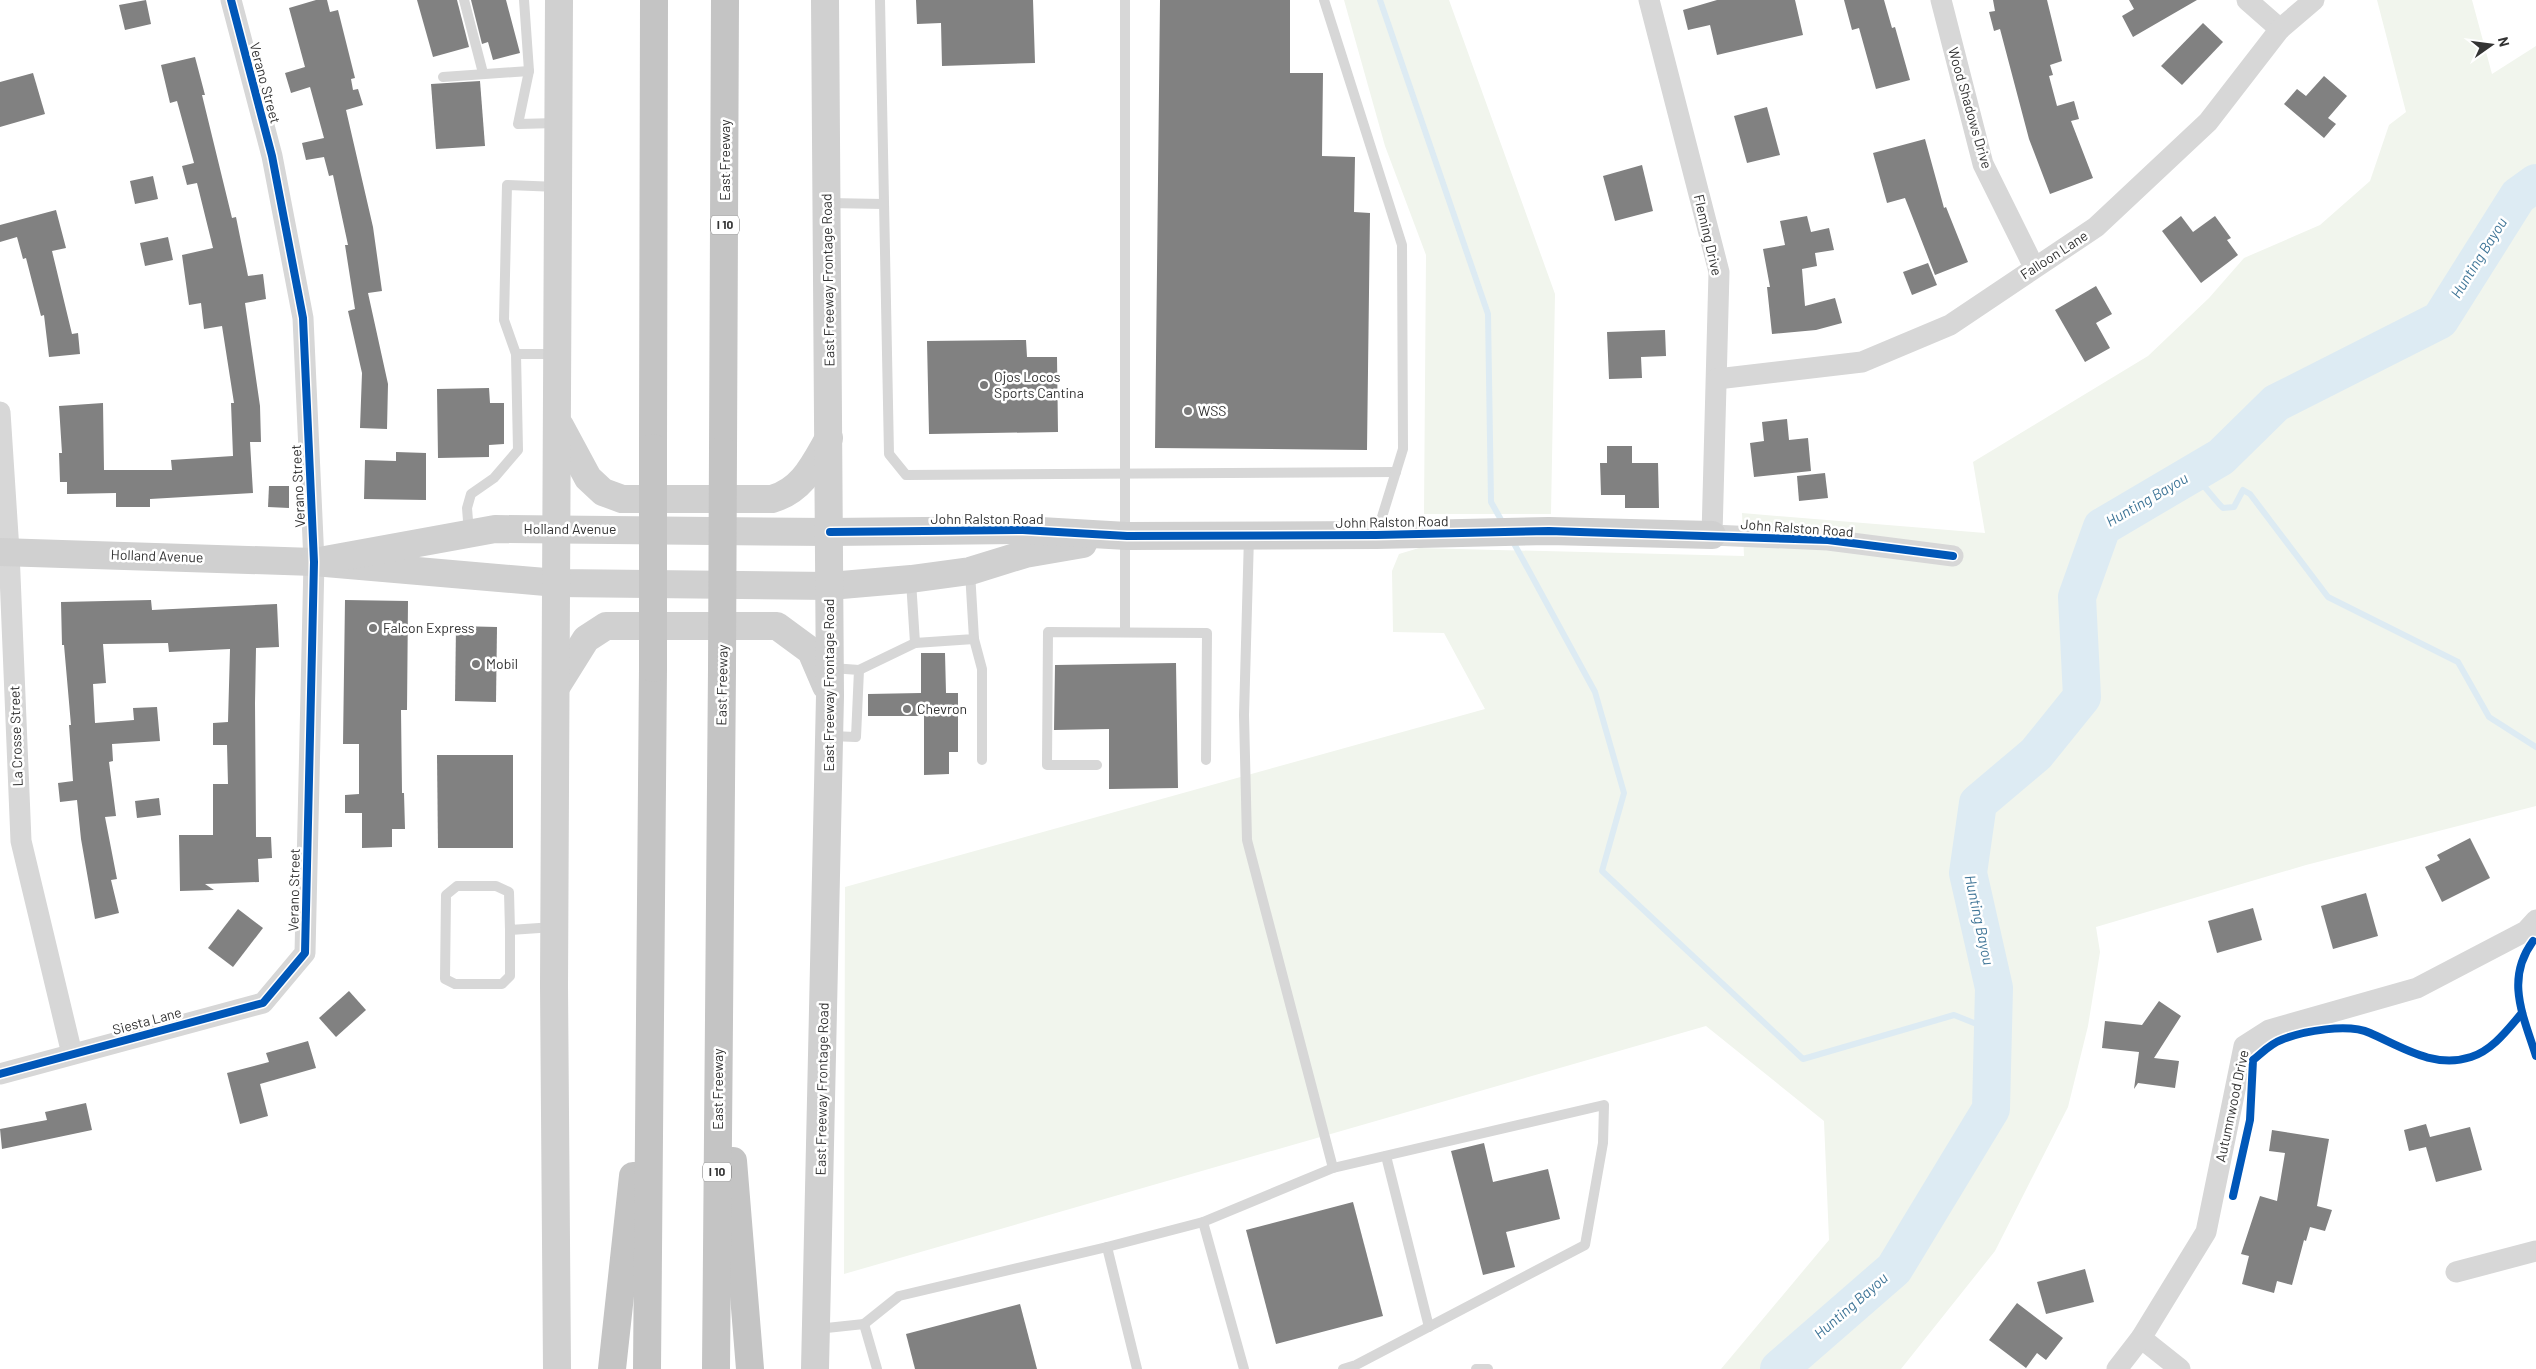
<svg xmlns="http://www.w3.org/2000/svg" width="2536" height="1369" viewBox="0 0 2536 1369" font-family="Barlow,sans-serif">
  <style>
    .green { fill: #f1f5ed }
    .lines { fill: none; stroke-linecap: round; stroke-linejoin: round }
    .stream { stroke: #ddebf3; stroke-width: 6 }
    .river { stroke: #ddebf3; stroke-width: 38 }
    .building { fill: #818181 }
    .lane { stroke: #d7d7d7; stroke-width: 10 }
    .street { stroke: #d7d7d7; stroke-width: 21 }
    .secondary { stroke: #d0d0d0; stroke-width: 28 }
    .highway { stroke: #c4c4c4; stroke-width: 28 }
    .highway-bridge { stroke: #c4c4c4; stroke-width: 28 }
    .cycleway-casing { stroke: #fff; stroke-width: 11 }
    .cycleway { stroke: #0057b8; stroke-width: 8 }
    .poi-dot { fill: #7a7a7a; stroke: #fff; stroke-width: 2 }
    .labels { text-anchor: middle; stroke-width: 5; stroke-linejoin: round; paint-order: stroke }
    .shield { fill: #fff; stroke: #707070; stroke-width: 1 }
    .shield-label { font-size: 12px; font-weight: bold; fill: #333 }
    .street-label { font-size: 14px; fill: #333; stroke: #fff }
    .poi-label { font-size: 14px; fill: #333; stroke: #fff; text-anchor: start }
    .water-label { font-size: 15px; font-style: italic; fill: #3f7597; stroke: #fff }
  </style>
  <rect width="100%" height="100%" fill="#fff"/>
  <!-- green -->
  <g class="green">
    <polygon points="1344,0 1449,0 1555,294 1551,514 1424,514 1426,255 1385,146"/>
    <polygon points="2377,0 2472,0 2492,74 2536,46 2536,806 2306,865 2096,927 2100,952 2088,1026 2068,1107 1995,1251 1901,1369 1721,1369 1829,1240 1824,1121 1706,1026 844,1274 845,887 1485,709 1444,633 1393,632 1392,571 1399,554 1419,548 1744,556 1742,513 1985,533 1973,462 2148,356 2209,298 2244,258 2320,225 2370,181 2389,125 2406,112"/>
  </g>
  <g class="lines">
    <!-- stream -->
    <g class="stream">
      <polyline points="1380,0 1488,314 1491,502 1504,525"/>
      <path d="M2191,475c15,10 19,20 32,33l11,-1 9,-17 7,4 78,103 130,65 31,55 47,30"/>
      <polyline points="1511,538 1595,692 1624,793 1602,871 1803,1059 1954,1015 1994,1031"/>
    </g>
    <!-- river -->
    <polyline class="river" points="1779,1369 1894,1269 1991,1109 1994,988 1968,873 1978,803 2036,754 2082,697 2077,597 2102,527 2221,457 2276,403 2440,320 2518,196 2536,183"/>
  </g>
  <!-- building -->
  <g class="building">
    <polygon points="146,0 151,24 125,30 119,5"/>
    <polygon points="316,0 327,0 330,12 338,10 355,78 351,79 353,90 358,89 363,105 346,110 373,227 382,291 368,293 388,384 387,429 360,428 362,373 348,311 355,309 345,245 348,245 333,175 329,176 324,157 306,160 302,143 324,138 310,87 291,93 285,73 305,67 289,8"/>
    <polygon points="417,0 457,0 469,47 433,57"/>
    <polygon points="471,0 506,0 520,53 493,60 488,42 482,44"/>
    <polygon points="916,0 1033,0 1035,63 942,66 941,23 917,24"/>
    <polygon points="1160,0 1290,0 1290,73 1323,73 1322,156 1355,157 1354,212 1370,213 1367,450 1155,448"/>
    <polygon points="1717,0 1795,0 1803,35 1717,55 1710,25 1688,30 1683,10"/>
    <polygon points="1844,0 1884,0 1892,28 1895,27 1910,80 1876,89 1859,28 1852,30"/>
    <polygon points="1993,0 2047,0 2062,61 2050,65 2053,75 2049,76 2057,106 2074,101 2079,119 2071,121 2093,178 2050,194 2029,139 2000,29 1994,31 1989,12 1995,11"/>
    <polygon points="2129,0 2197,0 2133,37 2122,16 2134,9"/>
    <polygon points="2203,23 2223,42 2182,85 2161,66"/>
    <polygon points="195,57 205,95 202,95 232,218 236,217 248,276 263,274 266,299 245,303 260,406 261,442 250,442 253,493 150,499 150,507 116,507 116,493 67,494 67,482 60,482 59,453 62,453 59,406 103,403 104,470 172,470 171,460 233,456 231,403 234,403 222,326 204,329 201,303 189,305 182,255 213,248 197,183 187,185 182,166 194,163 177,101 170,103 161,65"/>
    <polygon points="33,73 45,114 0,127 0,82"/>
    <polygon points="2324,76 2347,96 2328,118 2336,124 2324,138 2284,104 2297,89 2306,96"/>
    <polygon points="480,81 485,146 436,149 431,84"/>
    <polygon points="1767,107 1780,155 1747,163 1734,116"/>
    <polygon points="1925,139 1944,208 1946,207 1968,262 1935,275 1905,198 1887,203 1873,153"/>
    <polygon points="1642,165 1653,211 1615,221 1603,176"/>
    <polygon points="153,176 158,199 135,204 130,181"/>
    <polygon points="56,210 66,248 52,251 72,334 78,333 80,354 49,357 44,315 41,316 26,258 23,259 17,237 0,242 0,225"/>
    <polygon points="1807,216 1811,232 1829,228 1834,250 1815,253 1817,266 1802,269 1805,306 1835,298 1842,323 1816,330 1772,334 1767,287 1770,287 1763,249 1785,245 1780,221"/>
    <polygon points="2181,216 2193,232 2215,216 2231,238 2227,240 2238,255 2201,283 2162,231"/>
    <polygon points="168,237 173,260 145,266 140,243"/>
    <polygon points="1928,263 1937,285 1912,295 1903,272"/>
    <polygon points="2096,286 2112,314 2096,323 2110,348 2085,362 2055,310"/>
    <polygon points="1665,330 1666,356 1641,357 1642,378 1609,379 1607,332"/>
    <polygon points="1026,340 1027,357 1057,357 1058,432 929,434 927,341"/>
    <polygon points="489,388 490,403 504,403 504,444 489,445 489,457 438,458 437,389"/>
    <polygon points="1787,419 1789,440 1808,438 1811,471 1754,477 1750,443 1764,441 1762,422"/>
    <polygon points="1607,446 1632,446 1632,463 1658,463 1659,508 1625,508 1625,495 1601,495 1600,463 1607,463"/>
    <polygon points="396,452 426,453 426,500 364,499 365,460 396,461"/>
    <polygon points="1825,473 1828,498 1799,501 1797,476"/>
    <polygon points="269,486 289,486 289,508 268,507"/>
    <polygon points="151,600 152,610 277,604 279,647 256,648 255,703 256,837 271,837 272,858 258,859 259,882 205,884 214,890 180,891 179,835 213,835 213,784 228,784 227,745 213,745 213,723 228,722 230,649 169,652 168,643 103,644 106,683 93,684 95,723 134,720 133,708 157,707 160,741 112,744 113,761 109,762 116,816 105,817 117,879 111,880 119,913 95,919 81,839 77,800 60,802 58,783 73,781 69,725 71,725 64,645 62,645 61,602"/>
    <polygon points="345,600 408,601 407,710 401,710 402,793 404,793 405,829 392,829 392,847 362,848 362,813 345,813 345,795 359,794 359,744 343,744"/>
    <polygon points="456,626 497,627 496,702 455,701"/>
    <polygon points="921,653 945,653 946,693 958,693 958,752 949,752 949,774 924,775 924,716 868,716 868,694 921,693"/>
    <polygon points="1176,663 1178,788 1109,789 1109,729 1054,730 1055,665"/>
    <polygon points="437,755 513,755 513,848 438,848"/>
    <polygon points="159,798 161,815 137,818 135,801"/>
    <polygon points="2470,838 2490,878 2442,902 2425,867 2440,860 2437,855"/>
    <polygon points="2366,893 2378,936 2333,949 2321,906"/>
    <polygon points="2253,908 2262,940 2217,953 2208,921"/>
    <polygon points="238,909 263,928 233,967 208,948"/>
    <polygon points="349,991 366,1010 336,1037 319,1018"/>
    <polygon points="2159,1001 2181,1016 2154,1058 2179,1061 2175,1088 2138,1083 2134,1089 2139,1052 2102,1048 2105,1021 2142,1025"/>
    <polygon points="308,1041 316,1068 260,1084 268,1116 240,1124 227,1073 269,1062 266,1053"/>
    <polygon points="86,1103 92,1130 2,1149 0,1129 47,1120 45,1112"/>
    <polygon points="2426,1124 2430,1137 2470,1127 2482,1170 2436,1182 2426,1147 2409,1151 2404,1130"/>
    <polygon points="2272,1130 2329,1139 2317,1206 2332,1210 2325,1231 2310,1227 2306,1241 2304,1240 2292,1285 2277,1281 2274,1293 2242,1284 2249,1256 2241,1254 2260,1196 2277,1201 2285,1153 2269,1151"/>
    <polygon points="1484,1143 1493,1182 1548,1169 1560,1219 1506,1232 1515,1267 1483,1275 1451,1151"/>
    <polygon points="1353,1202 1383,1316 1276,1344 1246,1230"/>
    <polygon points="2085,1269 2094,1302 2046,1314 2037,1282"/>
    <polygon points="2017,1303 2063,1338 2046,1360 2037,1353 2026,1368 1989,1340"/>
    <polygon points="1020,1304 1037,1369 915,1369 906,1334"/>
  </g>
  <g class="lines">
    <!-- lane -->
    <g class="lane">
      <polyline points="464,0 483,73"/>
      <polyline points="524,0 529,71 518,124 557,123"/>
      <polyline points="880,0 889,454 906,475 1396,472"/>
      <polyline points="1125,0 1125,631"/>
      <polyline points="1324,0 1402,245 1403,449 1377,533"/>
      <polyline points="443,77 529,71"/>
      <polyline points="828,203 884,204"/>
      <polyline points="516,354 555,354"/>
      <polyline points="469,533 467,508 471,494 494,478 518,450 516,354 504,320 507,185 558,187"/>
      <polyline points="911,581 915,643 974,639 970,572"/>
      <polyline points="974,639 982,669 982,760"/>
      <polyline points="859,670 915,643"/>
      <polyline points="830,736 856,737 859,670 832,668"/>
      <polyline points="1097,765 1047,765 1048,632 1207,633 1206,760"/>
      <polyline points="510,930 510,976 502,984 455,984 445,979 446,895 457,886 496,886 509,892 510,930 554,927"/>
      <polyline points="1386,1156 1429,1327"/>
      <polyline points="1333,1168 1604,1105 1603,1143 1585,1245 1356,1365 1343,1369"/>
      <polyline points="1203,1222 1333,1168 1247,840 1244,715 1249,536"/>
      <polyline points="1107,1247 1203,1222 1244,1369"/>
      <polyline points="864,1324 899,1296 1107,1247 1137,1369"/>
      <polyline points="817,1329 864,1324 877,1369"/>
      <polyline points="1476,1369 1488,1369"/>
    </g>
    <!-- street -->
    <g class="street">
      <polyline points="1649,0 1719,272 1712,535 1828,540 1953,556"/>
      <polyline points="1941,0 1983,164 2034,267"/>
      <polyline points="2247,0 2280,29"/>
      <polyline points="1717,379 1862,362 1950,325 2096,227 2208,122 2280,29 2314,0"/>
      <polyline points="0,412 9,551 21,841 72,1054"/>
      <polyline points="0,1074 263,1003 305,953 314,562 303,318 272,156 231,0"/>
      <polyline points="2456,1272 2536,1251"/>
      <polyline points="2141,1338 2180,1369"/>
      <polyline points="2117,1369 2141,1338 2206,1232 2244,1046 2269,1030 2417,988 2526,931 2536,920"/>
    </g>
    <!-- secondary -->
    <g class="secondary">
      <path d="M560,426l28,52 15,14 19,7h150c31,-9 42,-35 57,-61"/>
      <polyline points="0,552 314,562 557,583 830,586 911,579 970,571 1025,554 1083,544"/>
      <polyline points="314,562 495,529 830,532 1023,530 1127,536 1376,535 1549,531 1712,535"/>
      <polyline points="556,687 586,639 606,626 777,626 811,651 826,686"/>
      <polyline points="557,1369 554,986 559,0"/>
      <polyline points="815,1369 830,696 825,0"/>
    </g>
    <!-- highway -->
    <g class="highway">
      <polyline points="653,448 654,0"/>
      <polyline points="723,450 725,0"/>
      <polyline points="733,1161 750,1369"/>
      <polyline points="612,1369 633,1176"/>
      <polyline points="647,1369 653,668"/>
      <polyline points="716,1369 722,669"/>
    </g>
    <!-- highway-bridge -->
    <g class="highway-bridge">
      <polyline points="653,448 653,668"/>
      <polyline points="722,669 723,450"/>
    </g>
    <defs>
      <g id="cycleway">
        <polyline points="830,532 1023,530 1127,536 1376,535 1549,531 1828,540 1953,556"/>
        <path d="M2533,941c-28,38 -10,74 3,115"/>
        <polyline points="0,1074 263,1003 305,953 314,562 303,318 272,156 231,0"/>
        <path d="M2233,1196l17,-76 3,-60c9,-7 17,-16 28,-20 22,-9 67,-17 89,-7 32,14 64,36 101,24 22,-7 37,-28 51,-44"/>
      </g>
    </defs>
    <!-- cycleway casing -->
    <use href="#cycleway" class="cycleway-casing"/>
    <!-- cycleway -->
    <use href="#cycleway" class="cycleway"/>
  </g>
  <!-- markers -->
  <g class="poi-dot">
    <circle cx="984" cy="385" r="5"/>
    <circle cx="1188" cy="411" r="5"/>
    <circle cx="373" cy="628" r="5"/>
    <circle cx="476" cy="664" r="5"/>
    <circle cx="907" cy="709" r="5"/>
  </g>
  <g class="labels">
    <!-- shield labels -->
    <g class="shield">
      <rect x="711" y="215.5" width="28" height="19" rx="4"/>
      <rect x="703" y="1162.5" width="28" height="19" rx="4"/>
    </g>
    <g class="shield-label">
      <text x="725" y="229">I 10</text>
      <text x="717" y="1176">I 10</text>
    </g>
    <!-- street labels -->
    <g class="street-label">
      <text transform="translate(265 83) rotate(75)" y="5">Verano Street</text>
      <text transform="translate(1970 108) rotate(74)" y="5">Wood Shadows Drive</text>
      <text transform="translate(725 160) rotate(-90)" y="5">East Freeway</text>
      <text transform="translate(1708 235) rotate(77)" y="5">Fleming Drive</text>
      <text transform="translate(2054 255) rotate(-33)" y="5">Falloon Lane</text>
      <text transform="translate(828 280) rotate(-91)" y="5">East Freeway Frontage Road</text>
      <text transform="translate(298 486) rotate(-93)" y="5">Verano Street</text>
      <text x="987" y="524">John Ralston Road</text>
      <text transform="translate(1392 522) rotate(-1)" y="5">John Ralston Road</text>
      <text transform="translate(1797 528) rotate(4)" y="5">John Ralston Road</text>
      <text x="570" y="534">Holland Avenue</text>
      <text transform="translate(157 556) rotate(2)" y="5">Holland Avenue</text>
      <text transform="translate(722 685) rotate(-89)" y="5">East Freeway</text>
      <text transform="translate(829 685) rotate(-90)" y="5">East Freeway Frontage Road</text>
      <text transform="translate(16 736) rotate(-92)" y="5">La Crosse Street</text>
      <text transform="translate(294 890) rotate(-89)" y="5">Verano Street</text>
      <text transform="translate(147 1021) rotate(-15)" y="5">Siesta Lane</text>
      <text transform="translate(718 1089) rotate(-90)" y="5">East Freeway</text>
      <text transform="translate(822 1089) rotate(-89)" y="5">East Freeway Frontage Road</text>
      <text transform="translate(2232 1106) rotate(-78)" y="5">Autumnwood Drive</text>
    </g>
    <!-- poi labels -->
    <g class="poi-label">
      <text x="994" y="382">Ojos Locos<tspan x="994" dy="16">Sports Cantina</tspan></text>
      <text x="1198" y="416">WSS</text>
      <text x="383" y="633">Falcon Express</text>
      <text x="486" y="669">Mobil</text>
      <text x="917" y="714">Chevron</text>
    </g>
    <!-- water labels -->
    <g class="water-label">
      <text transform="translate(2479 258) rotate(-58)" y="5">Hunting Bayou</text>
      <text transform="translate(2147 500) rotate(-30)" y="5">Hunting Bayou</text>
      <text transform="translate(1979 920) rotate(78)" y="5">Hunting Bayou</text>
      <text transform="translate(1851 1306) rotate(-41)" y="5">Hunting Bayou</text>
    </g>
  </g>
  <!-- north arrow -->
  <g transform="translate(2491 45) rotate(76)" stroke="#ffffff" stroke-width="4" paint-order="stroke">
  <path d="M0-4L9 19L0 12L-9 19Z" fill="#333333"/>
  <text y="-8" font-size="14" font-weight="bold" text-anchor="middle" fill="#333333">N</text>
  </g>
</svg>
